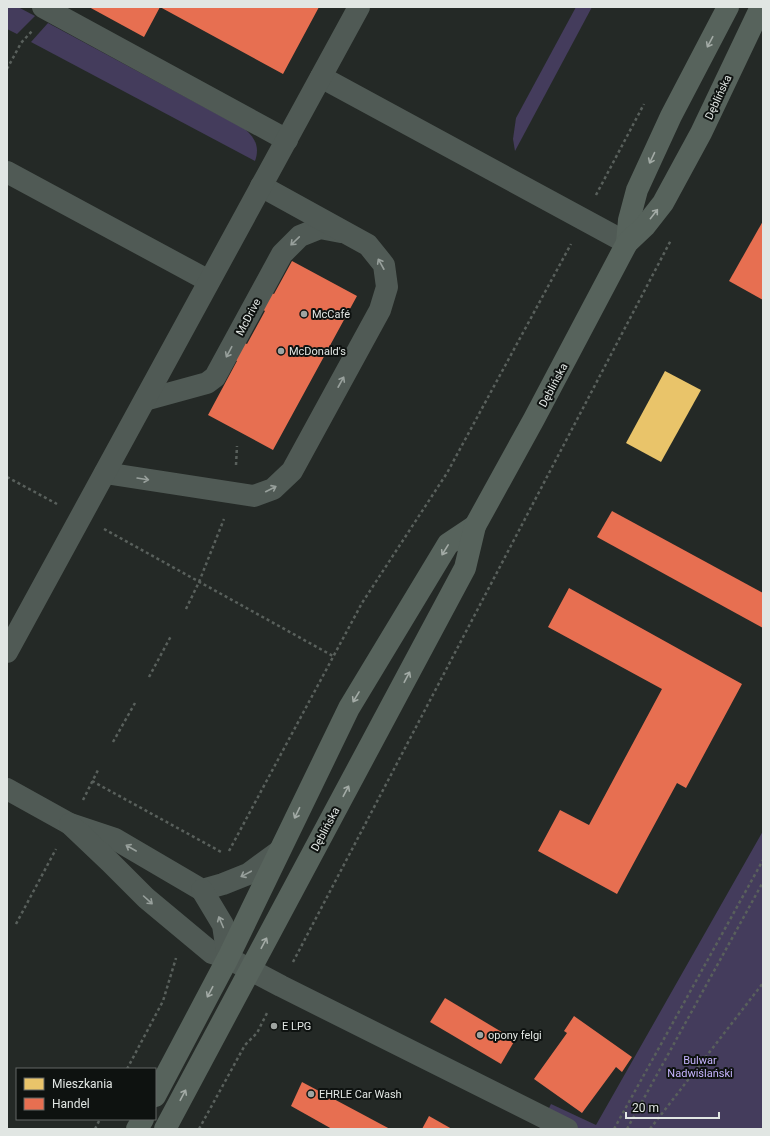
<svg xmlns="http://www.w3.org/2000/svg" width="770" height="1136" viewBox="0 0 770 1136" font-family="Roboto,sans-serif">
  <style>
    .green { fill: #443c5c }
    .homes { fill: #e9c46a }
    .shops { fill: #e76f51 }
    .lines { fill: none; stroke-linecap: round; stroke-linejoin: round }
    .path { stroke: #59605c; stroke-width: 2.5; stroke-dasharray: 3 3; stroke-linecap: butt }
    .minor { stroke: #505a55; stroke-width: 22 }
    .major { stroke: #57635c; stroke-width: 22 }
    .oneway { stroke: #a3aba6 }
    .oneway2 { stroke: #98a09c }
    .poi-dot { fill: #9fa4a1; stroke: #0e1210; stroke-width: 1.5 }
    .labels { text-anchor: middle; stroke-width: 4; stroke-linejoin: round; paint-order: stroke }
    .street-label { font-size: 11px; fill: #e1e6e3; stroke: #0e1210 }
    .poi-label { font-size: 11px; fill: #e1e6e3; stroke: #0e1210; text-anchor: start }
    .park-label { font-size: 11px; fill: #c6b4fe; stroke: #0e1210 }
  </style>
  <rect width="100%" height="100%" fill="#242926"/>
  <!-- green -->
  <g class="green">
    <polygon points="7,7 18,7 35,16 17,34 7,29"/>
    <polygon points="576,7 592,7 515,151 513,139 516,118"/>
    <path d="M48,23l197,106c10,9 15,18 10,32l-224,-119z"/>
    <polygon points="763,831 763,1129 539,1129 551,1104 596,1125"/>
  </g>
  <!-- homes -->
  <polygon class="homes" points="665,371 701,390 661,462 626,443"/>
  <!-- shops -->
  <g class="shops">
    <polygon points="89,7 319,7 283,74 160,7 144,37"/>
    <polygon points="763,221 763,300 729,281"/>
    <polygon points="292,261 357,296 273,450 208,415 237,361 231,358 241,341 247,344 265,311 259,307 268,291 274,294"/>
    <polygon points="612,511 763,593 763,628 597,537"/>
    <polygon points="569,588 742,684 686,788 677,783 617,894 538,851 560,810 589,825 662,689 548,627"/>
    <polygon points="445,998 515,1040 501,1064 430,1022"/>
    <polygon points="574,1016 632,1057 622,1072 616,1067 582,1113 534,1079 567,1033 564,1031"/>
    <polygon points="302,1082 390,1129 332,1129 291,1106"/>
    <polygon points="429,1116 452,1129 422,1129"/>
  </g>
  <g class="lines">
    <!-- path -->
    <g class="path">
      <polyline points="7,69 21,43 32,31"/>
      <polyline points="596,195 644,104"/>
      <polyline points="236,465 237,446"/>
      <polyline points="7,477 57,504"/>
      <polyline points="104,529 333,656"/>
      <polyline points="186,609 199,582 224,519"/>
      <polyline points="149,677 171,636"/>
      <polyline points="113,742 135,703"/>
      <polyline points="92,781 223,853"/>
      <polyline points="83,800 99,768"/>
      <polyline points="229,851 362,603 447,473 571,244"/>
      <polyline points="16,924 56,849"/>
      <polyline points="293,962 671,240"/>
      <polyline points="127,1069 163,1001 176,958"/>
      <polyline points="95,1129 100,1119"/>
      <polyline points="199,1129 245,1045 257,1033 267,1013"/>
      <polyline points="614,1129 763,860"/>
      <polyline points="627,1129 763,882"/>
      <polyline points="650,1129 763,983"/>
    </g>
    <!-- minor -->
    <g class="minor">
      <polyline points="43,7 287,140"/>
      <polyline points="321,77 627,243"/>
      <polyline points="7,172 209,281"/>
      <polyline points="145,400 207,383 215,377 282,254 300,236 320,228 341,232"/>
      <polyline points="105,473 254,496 273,489 292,471 380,310 387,287 384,265 368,245 261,186"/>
      <polyline points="7,652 359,7"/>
      <polyline points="7,789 70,824 115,839 202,890 223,884 248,874 278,852"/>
      <polyline points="70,824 110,862 146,898 212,953 228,958 281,986 567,1129"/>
      <polyline points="202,890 223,925 228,958"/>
    </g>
    <!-- major -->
    <g class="major">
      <polyline points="627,243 629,220 637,190 671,116 728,7"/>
      <polyline points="155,1096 228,958 349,708 448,544 475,526"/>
      <polyline points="137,1129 143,1119"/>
      <polyline points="165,1129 465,568 475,526 534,419 627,243 645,226 663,203 701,133 761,7"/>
    </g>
  </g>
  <!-- one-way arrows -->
  <defs><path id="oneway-shaft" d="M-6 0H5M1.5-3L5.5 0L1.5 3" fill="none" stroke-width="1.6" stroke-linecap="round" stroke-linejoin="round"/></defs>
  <g class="oneway">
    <use href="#oneway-shaft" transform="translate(710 42) rotate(118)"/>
    <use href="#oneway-shaft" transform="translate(652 158) rotate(115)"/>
    <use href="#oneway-shaft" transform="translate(654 214) rotate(-52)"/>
    <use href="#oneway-shaft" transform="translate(445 550) rotate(122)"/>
    <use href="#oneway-shaft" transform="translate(407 677) rotate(-62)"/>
    <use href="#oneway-shaft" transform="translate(356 697) rotate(121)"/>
    <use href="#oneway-shaft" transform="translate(346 791) rotate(-62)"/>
    <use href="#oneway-shaft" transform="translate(297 813) rotate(116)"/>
    <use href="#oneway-shaft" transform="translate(264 943) rotate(-62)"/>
    <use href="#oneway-shaft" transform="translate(210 992) rotate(118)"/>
    <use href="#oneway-shaft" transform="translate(183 1095) rotate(-62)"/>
  </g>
  <g class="oneway2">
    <use href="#oneway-shaft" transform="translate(295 241) rotate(136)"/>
    <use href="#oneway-shaft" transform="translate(381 264) rotate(-119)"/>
    <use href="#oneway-shaft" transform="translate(229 352) rotate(118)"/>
    <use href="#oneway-shaft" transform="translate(341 382) rotate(-61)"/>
    <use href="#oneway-shaft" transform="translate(143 479) rotate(9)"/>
    <use href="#oneway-shaft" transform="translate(271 489) rotate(-27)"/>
    <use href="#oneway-shaft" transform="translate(131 848) rotate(-150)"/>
    <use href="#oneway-shaft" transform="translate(246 874) rotate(152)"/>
    <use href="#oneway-shaft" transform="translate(148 900) rotate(42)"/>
    <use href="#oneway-shaft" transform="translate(221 922) rotate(-113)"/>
  </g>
  <!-- markers -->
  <g class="poi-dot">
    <circle cx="304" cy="314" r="4"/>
    <circle cx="281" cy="351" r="4"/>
    <circle cx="274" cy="1026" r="4"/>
    <circle cx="480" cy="1035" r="4"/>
    <circle cx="311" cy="1094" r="4"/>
  </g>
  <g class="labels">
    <!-- street labels -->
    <g class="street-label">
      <text transform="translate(718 97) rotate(-65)" y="4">Dęblińska</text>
      <text transform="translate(248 317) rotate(-62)" y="4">McDrive</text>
      <text transform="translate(553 385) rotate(-62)" y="4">Dęblińska</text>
      <text transform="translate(325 829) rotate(-62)" y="4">Dęblińska</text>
    </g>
    <!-- poi labels -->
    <g class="poi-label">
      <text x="312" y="318">McCafé</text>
      <text x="289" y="355">McDonald's</text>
      <text x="282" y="1030">E LPG</text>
      <text x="488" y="1039">opony felgi</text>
      <text x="319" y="1098">EHRLE Car Wash</text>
    </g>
    <!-- park labels -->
    <g class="park-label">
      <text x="700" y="1064">Bulwar<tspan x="700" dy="13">Nadwiślański</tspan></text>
    </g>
  </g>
  <!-- border -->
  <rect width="770" height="1136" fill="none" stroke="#e1e6e3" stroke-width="16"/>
  <!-- legend -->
  <rect x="16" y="1068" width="140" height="52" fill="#0e1210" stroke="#626764"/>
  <rect x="24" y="1078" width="20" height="12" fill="#e9c46a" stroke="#626764"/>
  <text x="52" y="1088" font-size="12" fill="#e1e6e3">Mieszkania</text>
  <rect x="24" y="1098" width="20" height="12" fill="#e76f51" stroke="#626764"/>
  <text x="52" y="1108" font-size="12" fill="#e1e6e3">Handel</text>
  <!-- scale -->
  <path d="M626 1112v6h93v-6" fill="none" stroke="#e1e6e3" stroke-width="2"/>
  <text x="632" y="1112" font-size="12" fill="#e1e6e3" stroke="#0e1210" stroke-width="3" paint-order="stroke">20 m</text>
</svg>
